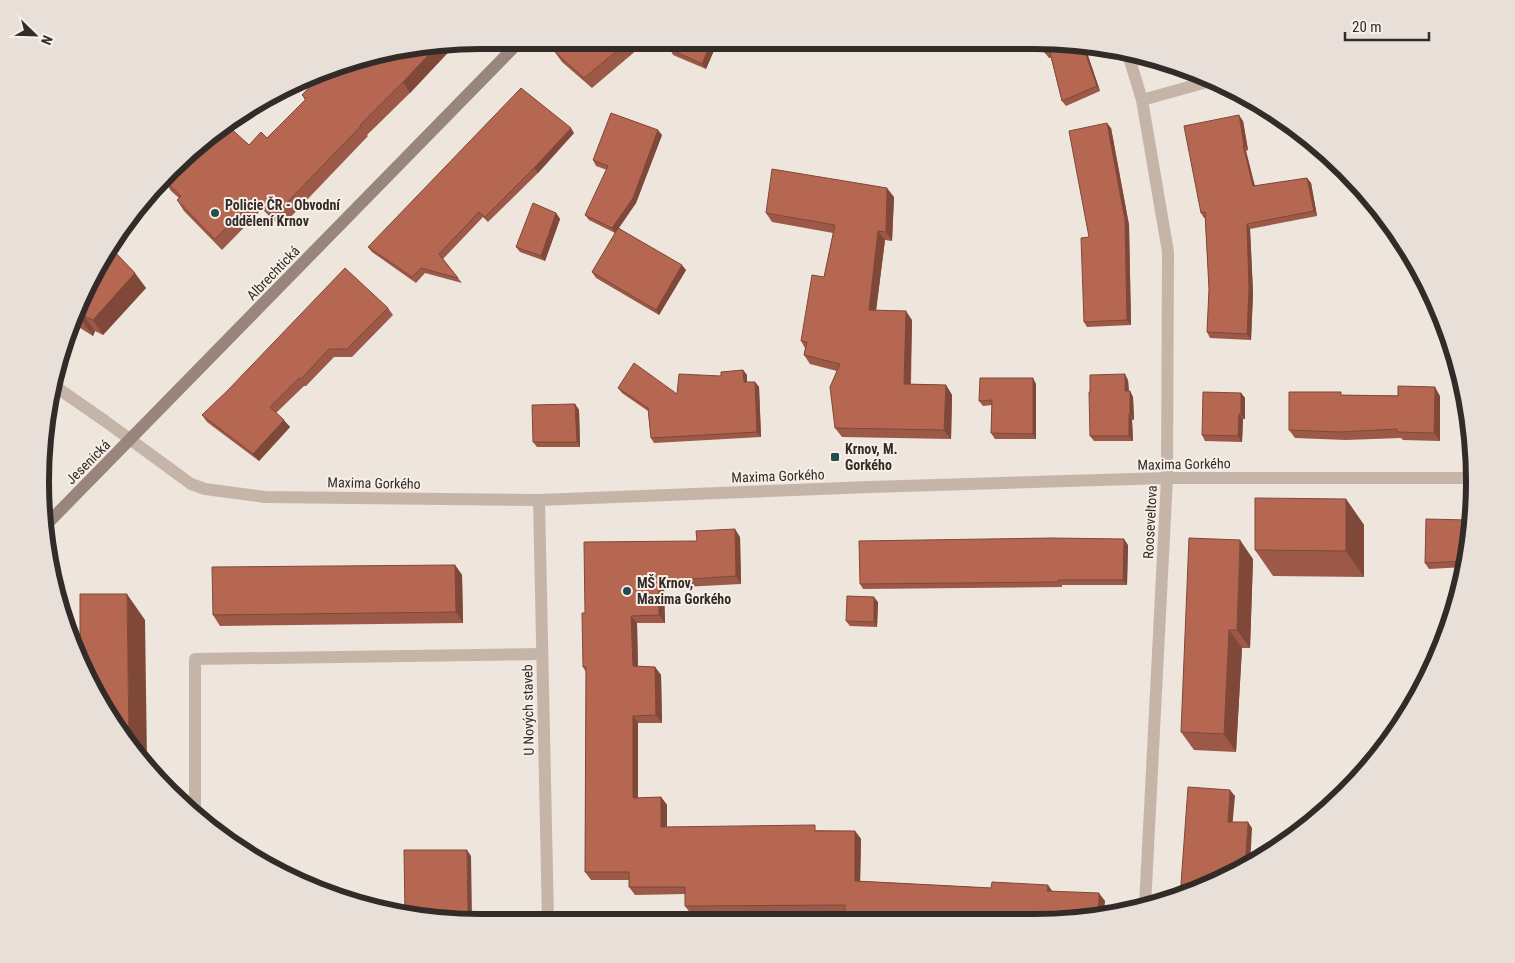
<svg xmlns="http://www.w3.org/2000/svg" width="1515" height="963" viewBox="0 0 1515 963" font-family="'Roboto Condensed',sans-serif">
  <style>
    .lines { fill: none; stroke-linecap: round; stroke-linejoin: round }
    .minor { stroke: #c5b5a9; stroke-width: 12 }
    .secondary { stroke: #98857b; stroke-width: 12 }
    .wall { fill: #9d5947 }
    .shaded-wall { fill: #7f4839 }
    .building { fill: #b66752; stroke: #7f4839 }
    .poi-dot { fill: #234d4f; stroke: #f7efe7; stroke-width: 2 }
    .labels { text-anchor: middle; stroke-width: 4; stroke-linejoin: round; paint-order: stroke }
    .poi-label { font-size: 14px; font-weight: bold; fill: #332b28; stroke: #f7efe7; text-anchor: start }
    .street-label { font-size: 14px; fill: #332b28; stroke: #f7efe7 }
    .rim { fill: none; stroke: #332b28; stroke-width: 6 }
  </style>
  <rect width="100%" height="100%" fill="#eee5dc"/>
  <g class="lines">
    <!-- minor -->
    <g class="minor">
      <polyline points="1128,54 1142,100 1168,252 1167,478 1145,906"/>
      <polyline points="1142,100 1214,80"/>
      <polyline points="56,387 105,421 191,484 205,489 265,497 539,500 870,487 1167,478 1473,478"/>
      <polyline points="539,500 548,920"/>
      <polyline points="195,812 195,659 542,654"/>
    </g>
    <!-- secondary -->
    <polyline class="secondary" points="46,525 521,40"/>
  </g>
  <!-- wall -->
  <g class="wall">
    <polygon points="568,41 633,41 638,49 592,88 562,62 554,51"/>
    <polygon points="673,41 718,41 706,69 673,55 670,49"/>
    <polygon points="721,41 736,42 732,48"/>
    <polygon points="999,43 1016,43 1003,49"/>
    <polygon points="456,44 410,93 367,135 368,136 281,227 262,209 222,250 184,211 177,200 179,198 171,191 165,181 249,145 267,138 305,100 302,95 321,75 319,73 340,63"/>
    <polygon points="1084,44 1100,91 1066,106 1062,101 1051,58 1049,58 1045,53"/>
    <polygon points="1243,121 1248,150 1246,151 1255,186 1307,178 1311,183 1317,216 1250,229 1253,293 1251,340 1210,338 1207,332 1209,289 1205,218 1204,218 1201,213"/>
    <polygon points="1111,128 1129,225 1131,325 1087,327 1084,322 1089,237"/>
    <polygon points="574,133 538,173 488,222 483,217 443,259 462,283 425,273 416,283 372,252 368,247"/>
    <polygon points="662,135 636,203 619,228 686,270 659,315 596,278 592,272 615,233 589,220 585,215 607,170 596,166 593,160"/>
    <polygon points="894,197 892,241 885,240 876,310 912,320 911,384 946,385 952,395 951,439 842,437 835,428 837,371 810,364 804,355 805,348 801,341 824,277 833,233 772,222 766,213"/>
    <polygon points="556,213 560,219 545,261 520,252 516,247"/>
    <polygon points="112,249 146,288 103,335 95,331 93,336 72,323"/>
    <polygon points="388,308 393,315 352,357 334,357 306,386 304,386 276,413 290,427 259,461 207,422 202,415"/>
    <polygon points="743,370 747,375 747,382 755,382 759,387 761,437 654,443 651,438 648,411 622,393 618,388 677,394 721,376"/>
    <polygon points="1128,380 1129,391 1130,391 1133,397 1134,420 1132,420 1133,441 1094,441 1090,436"/>
    <polygon points="1036,384 1036,439 995,439 991,433 992,405 983,406 979,401"/>
    <polygon points="1241,393 1245,398 1245,419 1243,419 1242,442 1205,441 1202,435"/>
    <polygon points="1343,395 1440,396 1440,441 1403,440 1401,438 1346,440 1295,438 1289,430"/>
    <polygon points="575,404 579,410 580,447 537,447 533,442"/>
    <polygon points="1346,499 1364,525 1364,577 1273,576 1255,550"/>
    <polygon points="1467,520 1467,521 1472,521 1465,567 1429,569 1425,563"/>
    <polygon points="740,537 741,584 664,588 665,623 637,623 638,666 655,667 661,675 662,723 638,723 638,798 661,797 667,805 667,827 855,831 861,839 860,881 1052,891 1105,901 845,913 691,914 685,906 685,894 635,895 629,887 629,880 591,880 585,872 586,672 583,667 585,613 697,541"/>
    <polygon points="1128,545 1127,585 1062,585 1062,587 863,589 860,584"/>
    <polygon points="1253,559 1250,648 1242,648 1236,752 1194,750 1181,732"/>
    <polygon points="455,565 462,575 463,623 220,626 213,615"/>
    <polygon points="878,602 877,627 850,626 846,621"/>
  </g>
  <!-- shaded-wall -->
  <g class="shaded-wall">
    <polygon points="712,41 718,41 706,69 702,64"/>
    <polygon points="729,42 736,42 732,48 728,43"/>
    <polygon points="456,44 410,93 403,82 436,47"/>
    <polygon points="1082,44 1084,44 1100,91 1097,86"/>
    <polygon points="1239,115 1243,121 1248,150 1244,145"/>
    <polygon points="1107,123 1111,128 1129,225 1131,325 1127,320"/>
    <polygon points="571,128 574,133 538,173 534,168"/>
    <polygon points="658,130 662,135 636,203 615,233 612,228"/>
    <polygon points="1243,145 1246,151 1256,192 1253,186"/>
    <polygon points="1307,178 1311,183 1317,216 1314,211"/>
    <polygon points="887,188 894,197 892,241 886,232"/>
    <polygon points="556,213 560,219 545,261 541,256"/>
    <polygon points="1247,224 1250,229 1253,293 1251,340 1247,334"/>
    <polygon points="878,231 885,240 875,319 869,310"/>
    <polygon points="682,265 686,270 659,315 656,310"/>
    <polygon points="135,273 146,288 103,335 93,320"/>
    <polygon points="906,311 912,320 910,394 904,384"/>
    <polygon points="84,316 95,331 93,336 82,321"/>
    <polygon points="743,370 747,375 747,388 744,382"/>
    <polygon points="1125,374 1128,380 1129,397 1125,391"/>
    <polygon points="1033,378 1036,384 1036,439 1033,434"/>
    <polygon points="755,382 759,387 761,437 757,432"/>
    <polygon points="946,385 952,395 951,439 944,430"/>
    <polygon points="1435,387 1440,396 1440,441 1434,433"/>
    <polygon points="1130,391 1133,397 1134,420 1130,414"/>
    <polygon points="1241,393 1245,398 1245,419 1241,414"/>
    <polygon points="575,404 579,410 580,447 577,442"/>
    <polygon points="1129,414 1132,420 1133,441 1129,436"/>
    <polygon points="1239,414 1243,419 1242,442 1238,436"/>
    <polygon points="284,420 290,427 259,461 253,454"/>
    <polygon points="1346,499 1364,525 1364,577 1346,551"/>
    <polygon points="735,529 740,537 741,584 736,576"/>
    <polygon points="1124,539 1128,545 1127,585 1123,580"/>
    <polygon points="1240,540 1253,559 1250,648 1237,630"/>
    <polygon points="455,565 462,575 463,623 456,612"/>
    <polygon points="659,581 664,588 665,623 659,615"/>
    <polygon points="127,594 145,620 147,762 129,742"/>
    <polygon points="874,597 878,602 877,627 874,622"/>
    <polygon points="631,616 637,623 638,674 633,666"/>
    <polygon points="1229,630 1242,648 1236,752 1224,734"/>
    <polygon points="655,667 661,675 662,723 656,715"/>
    <polygon points="633,716 638,723 638,806 633,798"/>
    <polygon points="1230,790 1235,796 1232,829 1228,822"/>
    <polygon points="661,797 667,805 667,835 661,827"/>
    <polygon points="1248,822 1252,828 1250,866 1245,868"/>
    <polygon points="855,831 861,839 860,888 855,881"/>
    <polygon points="467,850 471,856 472,919 468,919"/>
    <polygon points="1048,885 1053,892 1047,891"/>
    <polygon points="1099,893 1105,901 1104,914 1098,915"/>
  </g>
  <!-- building -->
  <g class="building">
    <polygon points="568,41 629,41 584,78 554,51"/>
    <polygon points="673,41 712,41 702,64 670,49"/>
    <polygon points="1042,43 1082,44 1097,86 1062,101 1050,52 1045,53"/>
    <polygon points="436,47 403,82 360,125 361,126 274,216 255,199 215,239 177,200 181,196 165,181 226,124 249,145 261,132 267,138 306,99 302,95 323,73 322,72 340,63"/>
    <polygon points="521,88 571,128 534,168 485,217 479,212 439,254 458,278 421,268 412,277 368,247"/>
    <polygon points="611,113 658,130 633,198 612,228 585,215 608,166 593,160"/>
    <polygon points="1239,115 1244,145 1243,145 1253,186 1307,178 1314,211 1247,224 1249,288 1247,334 1207,332 1209,289 1205,212 1201,213 1184,126"/>
    <polygon points="1107,123 1125,220 1127,320 1084,322 1081,238 1089,237 1069,131"/>
    <polygon points="772,169 887,188 886,232 878,231 869,310 906,311 904,384 946,385 944,430 835,428 830,387 840,364 804,355 807,342 801,341 812,275 824,277 835,225 766,213"/>
    <polygon points="533,203 556,213 541,256 516,247"/>
    <polygon points="618,228 682,265 656,310 592,272"/>
    <polygon points="112,249 135,273 93,320 84,316 82,321 76,317"/>
    <polygon points="345,268 388,308 347,349 329,349 301,379 299,378 270,407 284,420 253,454 202,415 228,390"/>
    <polygon points="634,363 677,394 679,374 721,376 721,372 743,370 744,382 755,382 757,432 651,438 648,408 618,388"/>
    <polygon points="1125,374 1125,391 1130,391 1130,414 1129,414 1129,436 1090,436 1089,392 1090,392 1090,375"/>
    <polygon points="980,378 1033,378 1033,434 991,433 992,400 979,401"/>
    <polygon points="1398,386 1435,387 1434,433 1397,432 1397,429 1340,432 1289,430 1289,392 1341,392 1341,395 1398,396"/>
    <polygon points="1203,392 1241,393 1241,414 1239,414 1238,436 1202,435"/>
    <polygon points="575,404 577,442 533,442 532,405"/>
    <polygon points="1255,498 1346,499 1346,551 1255,550"/>
    <polygon points="1426,519 1467,520 1466,521 1472,521 1466,561 1425,563"/>
    <polygon points="735,529 736,576 659,581 659,615 631,616 633,666 655,667 656,715 633,716 633,798 661,797 661,827 815,825 815,831 855,831 855,881 991,888 992,882 1048,885 1047,891 1099,893 1098,915 1063,922 845,921 845,905 685,906 685,887 629,887 629,872 585,872 586,667 583,667 582,613 585,613 584,542 697,541 696,531"/>
    <polygon points="1052,538 1124,539 1123,580 1058,580 1058,582 860,584 859,541"/>
    <polygon points="1189,538 1240,540 1237,630 1229,630 1224,734 1181,732"/>
    <polygon points="455,565 456,612 213,615 212,567"/>
    <polygon points="80,594 127,594 129,742 114,727 80,652"/>
    <polygon points="847,596 874,597 874,622 846,621"/>
    <polygon points="1188,787 1230,790 1228,822 1248,822 1245,868 1180,898"/>
    <polygon points="404,850 467,850 468,919 424,919 405,914"/>
  </g>
  <!-- markers -->
  <g class="poi-dot">
    <circle cx="215" cy="213" r="5"/>
    <rect x="830" y="452" width="10" height="10" rx="2.5"/>
    <circle cx="627" cy="591" r="5"/>
  </g>
  <g class="labels">
    <!-- poi labels -->
    <g class="poi-label">
      <text x="225" y="210">Policie ČR - Obvodní<tspan x="225" dy="16">oddělení Krnov</tspan></text>
      <text x="845" y="454">Krnov, M.<tspan x="845" dy="16">Gorkého</tspan></text>
      <text x="637" y="588">MŠ Krnov,<tspan x="637" dy="16">Maxima Gorkého</tspan></text>
    </g>
    <!-- street labels -->
    <g class="street-label">
      <text transform="translate(273 273) rotate(-46)" y="5">Albrechtická</text>
      <text transform="translate(88 462) rotate(-45)" y="5">Jesenická</text>
      <text transform="translate(1184 464) rotate(-1)" y="5">Maxima Gorkého</text>
      <text transform="translate(778 476) rotate(-2)" y="5">Maxima Gorkého</text>
      <text transform="translate(374 483) rotate(1)" y="5">Maxima Gorkého</text>
      <text transform="translate(1150 522) rotate(-87)" y="5">Rooseveltova</text>
      <text transform="translate(528 710) rotate(-91)" y="5">U Nových staveb</text>
    </g>
  </g>
  <!-- crop -->
  <path d="M0 0H1515V963H0ZM481 49H1034A432 432 0 0 1 1466 481V482A432 432 0 0 1 1034 914H481A432 432 0 0 1 49 482V481A432 432 0 0 1 481 49Z" fill="#e7dfd8" fill-rule="evenodd"/>
  <path class="rim" d="M481 49H1034A432 432 0 0 1 1466 481V482A432 432 0 0 1 1034 914H481A432 432 0 0 1 49 482V481A432 432 0 0 1 481 49Z"/>
  <!-- north arrow -->
  <g transform="translate(35 35) rotate(113)" stroke="#f7efe7" stroke-width="4" paint-order="stroke">
  <path d="M0-4L9 19L0 12L-9 19Z" fill="#332b28"/>
  <text y="-8" font-size="14" font-weight="bold" text-anchor="middle" fill="#332b28">N</text>
  </g>
  <!-- scale -->
  <path d="M1345 32v8h84v-8" fill="none" stroke="#332b28" stroke-width="2.5"/>
  <text x="1352" y="32" font-size="15" fill="#332b28" stroke="#f7efe7" stroke-width="4" paint-order="stroke">20 m</text>
</svg>
